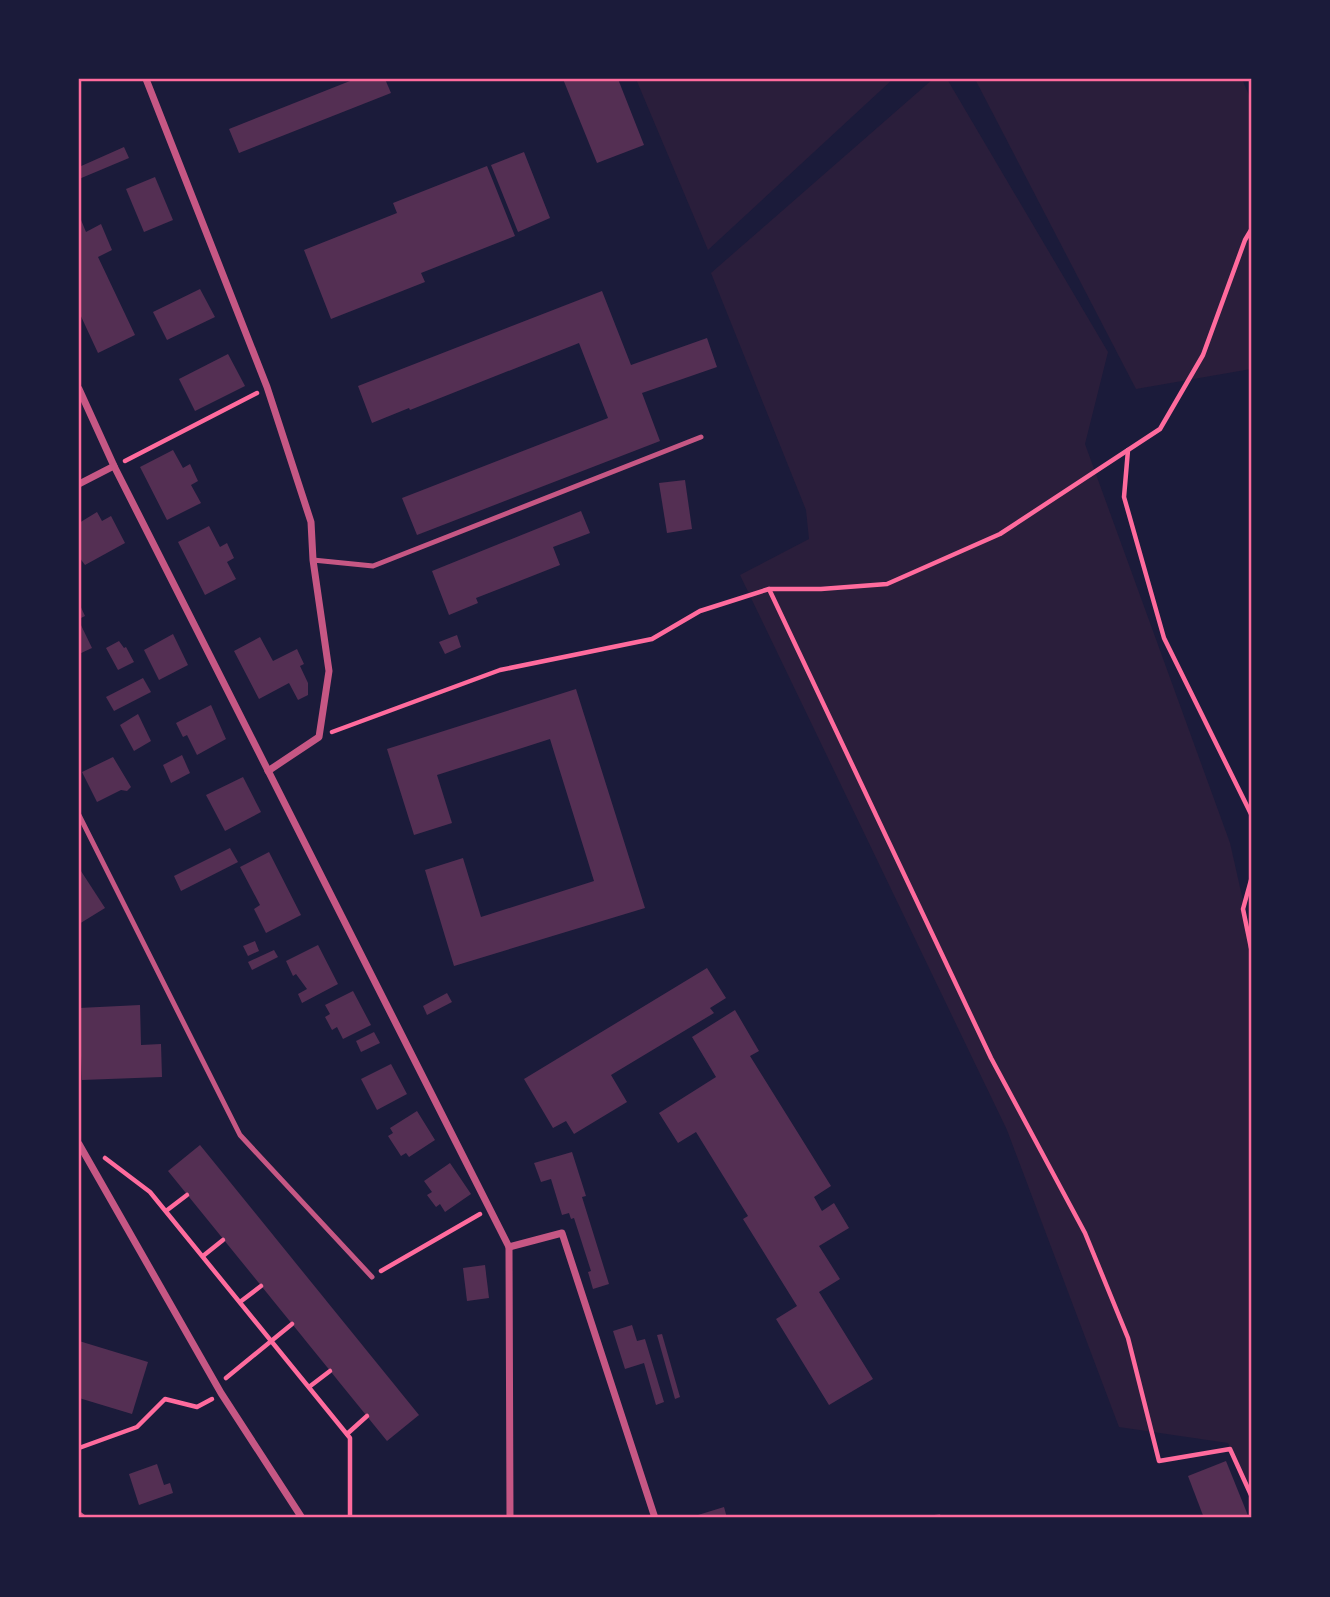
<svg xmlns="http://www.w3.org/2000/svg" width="1330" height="1597" viewBox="0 0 1330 1597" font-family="Cabin,sans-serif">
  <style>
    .green { fill: #2a1e3b }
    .building { fill: #542f53 }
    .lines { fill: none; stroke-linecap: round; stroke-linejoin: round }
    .path { stroke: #ff6b9d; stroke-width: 4.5 }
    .service { stroke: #c65784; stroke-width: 5 }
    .minor { stroke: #c65784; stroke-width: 7 }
    .neatline { fill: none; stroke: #ff6b9d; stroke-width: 2.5 }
  </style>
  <rect width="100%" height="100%" fill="#1b1b3a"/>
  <!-- green -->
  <g class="green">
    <polygon points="636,79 893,79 708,250"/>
    <polygon points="933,79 947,79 1108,352 1085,444 1230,843 1251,936 1251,1487 1228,1443 1119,1427 1007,1130 740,575 809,539 806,510 711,273"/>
    <polygon points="975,79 1242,79 1251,100 1251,369 1136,389"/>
  </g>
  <!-- building -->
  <g class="building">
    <polygon points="355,79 385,79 391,93 239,153 229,129"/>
    <polygon points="563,79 618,79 644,145 597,163"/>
    <polygon points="124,147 129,158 79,179 79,167"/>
    <polygon points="524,152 550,218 518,232 491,165"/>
    <polygon points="487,166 515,236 421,273 425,282 331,319 304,250 397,213 393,203"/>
    <polygon points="155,177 173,220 144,232 126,189"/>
    <polygon points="79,215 86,232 101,224 112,250 98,257 135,335 98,353 79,312"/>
    <polygon points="200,289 215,317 167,340 153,312"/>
    <polygon points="602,291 631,365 707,338 717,367 642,393 660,441 417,535 402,498 608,418 579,343 410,410 409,408 372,423 358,386"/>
    <polygon points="228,354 245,386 195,411 179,379"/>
    <polygon points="173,450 183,468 190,464 198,481 191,485 201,503 167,520 140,467"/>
    <polygon points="685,480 692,529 667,533 659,483"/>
    <polygon points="581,511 590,533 553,547 560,565 476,598 478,603 449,615 432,571"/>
    <polygon points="97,512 102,521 111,516 125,543 85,565 79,557 79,523"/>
    <polygon points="209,526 220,547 227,543 234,558 227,562 236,579 205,595 178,542"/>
    <polygon points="79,603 85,616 79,619"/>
    <polygon points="79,621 92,648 79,654"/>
    <polygon points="173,634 188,665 159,680 144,650"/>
    <polygon points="457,635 461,647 445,654 439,642"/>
    <polygon points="260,637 273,661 297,649 304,664 300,666 308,683 308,695 298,700 289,683 259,699 234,651"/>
    <polygon points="119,641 124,648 126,647 134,662 118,670 106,648"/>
    <polygon points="143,678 151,692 114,711 106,697"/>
    <polygon points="576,689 645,908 454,966 425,870 463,858 481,917 594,881 550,739 437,775 452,823 414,835 387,749"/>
    <polygon points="211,705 226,739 197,755 187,735 183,737 176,723"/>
    <polygon points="138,714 151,741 134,751 120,725"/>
    <polygon points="182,755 190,773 171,783 163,765"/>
    <polygon points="113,757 131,787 127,791 121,790 97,802 82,772"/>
    <polygon points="243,777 261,812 225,831 206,795"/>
    <polygon points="230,848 238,862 181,891 174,876"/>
    <polygon points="269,852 301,915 266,933 254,909 260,905 240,867"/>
    <polygon points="79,868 105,908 79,924"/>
    <polygon points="255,941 259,951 248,956 243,946"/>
    <polygon points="318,945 338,984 302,1003 298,994 307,989 296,974 293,976 286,961"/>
    <polygon points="274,950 278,957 252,970 248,962"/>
    <polygon points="707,968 726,998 710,1008 714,1013 611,1075 627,1102 574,1134 566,1121 553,1128 524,1079"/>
    <polygon points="353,991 371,1025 343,1039 337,1027 332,1030 325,1017 330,1014 325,1005"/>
    <polygon points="447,993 452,1002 427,1015 423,1006"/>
    <polygon points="140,1005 141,1045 161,1044 162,1077 82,1080 79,1008"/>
    <polygon points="735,1010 759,1051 750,1056 831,1186 814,1197 822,1211 834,1203 849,1228 819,1246 840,1279 819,1292 873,1379 829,1405 776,1319 797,1306 743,1219 748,1216 696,1132 678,1143 659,1113 716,1077 692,1037"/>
    <polygon points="374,1032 380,1043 361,1052 356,1041"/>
    <polygon points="391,1064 407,1094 377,1110 361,1079"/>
    <polygon points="417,1111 435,1140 409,1157 406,1153 401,1156 388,1136 393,1133 390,1128"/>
    <polygon points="200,1145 419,1415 387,1441 168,1171"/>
    <polygon points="572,1152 586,1196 582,1197 609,1284 593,1289 588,1272 591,1271 574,1218 571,1219 569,1213 562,1215 551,1179 541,1182 534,1163"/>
    <polygon points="450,1163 471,1194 445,1212 440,1204 436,1207 427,1195 432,1192 424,1181"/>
    <polygon points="485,1265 489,1298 467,1301 463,1268"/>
    <polygon points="632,1325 637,1341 645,1339 664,1402 656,1405 644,1363 625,1369 613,1331"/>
    <polygon points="662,1334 680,1397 675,1399 657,1335"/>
    <polygon points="79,1341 148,1362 132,1414 79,1398"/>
    <polygon points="1226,1461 1249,1518 1204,1518 1188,1476"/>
    <polygon points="157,1464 164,1485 170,1483 173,1493 139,1505 129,1474"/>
    <polygon points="724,1507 727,1518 699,1518 698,1515"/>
    <polygon points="940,1514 941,1518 922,1518 922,1517"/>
  </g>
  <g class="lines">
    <!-- path -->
    <g class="path">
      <polyline points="1128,450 1124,497 1164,638 1251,814"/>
      <polyline points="125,461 257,393"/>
      <polyline points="769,589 991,1058 1085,1233 1128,1338 1159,1461 1230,1449 1251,1495"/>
      <polyline points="332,732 500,670 652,639 700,611 769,589 821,589 887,584 1000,534 1160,429 1203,355 1245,240 1251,230"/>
      <polyline points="1251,880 1243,909 1251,948"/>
      <polyline points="105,1158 150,1192 350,1438 350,1518"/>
      <polyline points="166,1211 187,1195"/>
      <polyline points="203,1256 223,1240"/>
      <polyline points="381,1271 480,1214"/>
      <polyline points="240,1302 261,1286"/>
      <polyline points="226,1378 292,1324"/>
      <polyline points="309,1387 330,1371"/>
      <polyline points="347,1434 367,1416"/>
      <polyline points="79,1448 137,1427 165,1399 197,1407 212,1399"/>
    </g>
    <!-- service -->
    <g class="service">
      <polyline points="313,560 373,566 701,437"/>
      <polyline points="79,815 240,1135 372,1277"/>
    </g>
    <!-- minor -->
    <g class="minor">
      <polyline points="146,79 267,387 311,522 313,560 329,671 319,737 268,771"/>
      <polyline points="79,389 114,466 509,1247 510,1518"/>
      <polyline points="79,484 114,466"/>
      <polyline points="79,1144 221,1393 302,1518"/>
      <polyline points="509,1247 562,1233 655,1518"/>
      <polyline points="79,1515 83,1518"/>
    </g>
  </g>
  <!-- border -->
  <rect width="1330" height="1597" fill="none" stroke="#1b1b3a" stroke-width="161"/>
  <rect x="80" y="80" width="1170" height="1436" class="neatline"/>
</svg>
